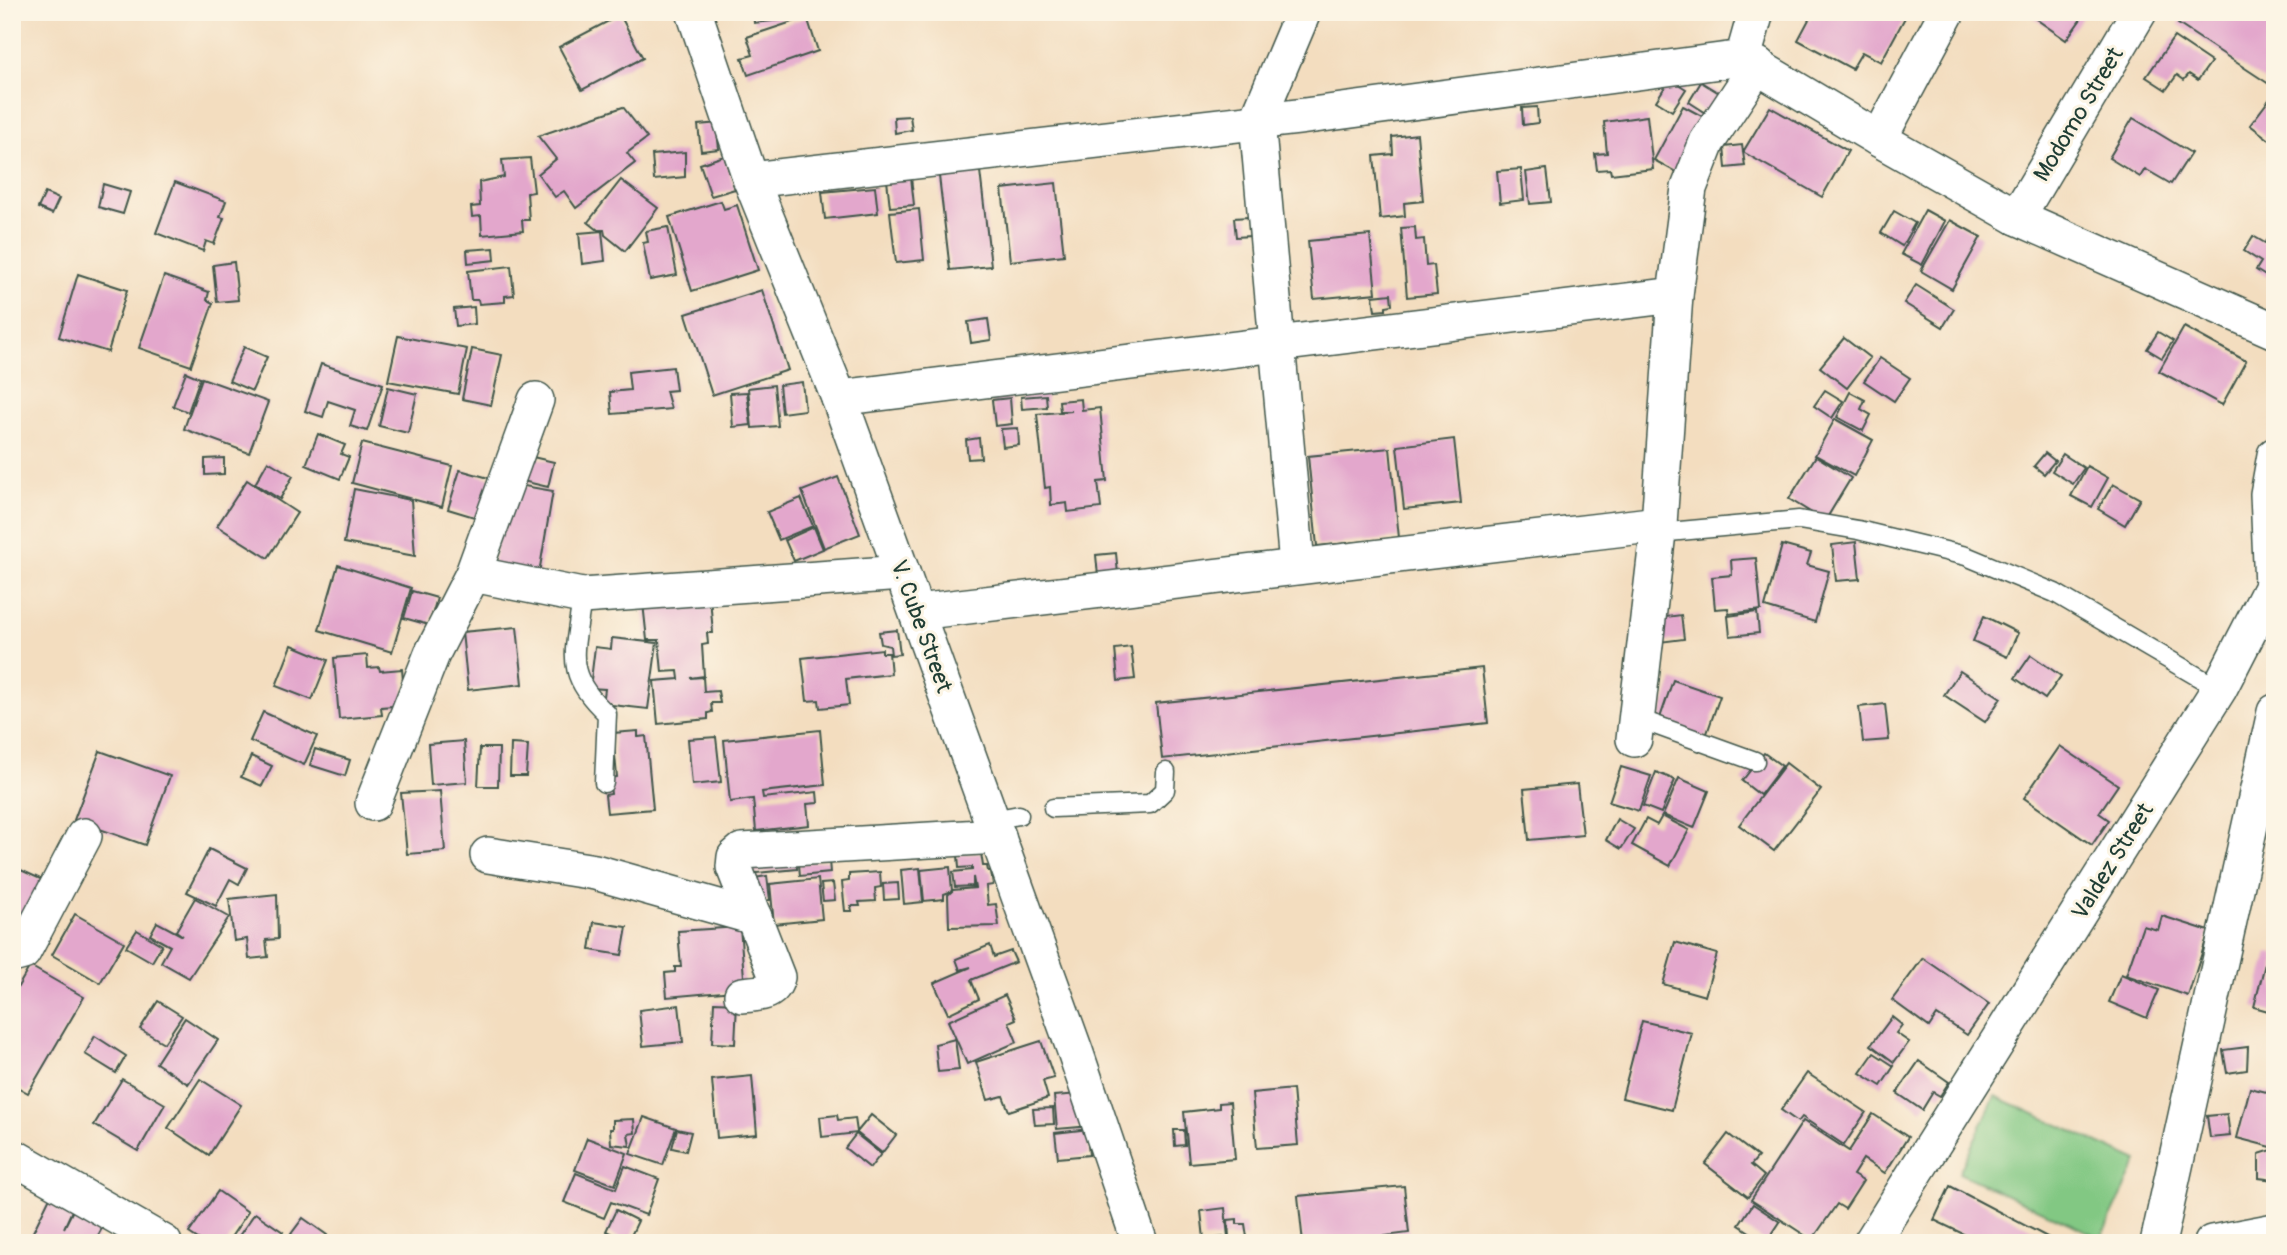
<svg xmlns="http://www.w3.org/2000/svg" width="2287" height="1255" viewBox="0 0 2287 1255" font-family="Pangolin,sans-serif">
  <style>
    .green { fill: #82c883; stroke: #50825c; stroke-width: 2 }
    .building { fill: #e3a7cc }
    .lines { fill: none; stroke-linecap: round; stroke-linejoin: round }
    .lane-casing { stroke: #3f5549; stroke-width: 21 }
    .street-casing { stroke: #3f5549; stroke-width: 38 }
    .lane { stroke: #fff; stroke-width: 18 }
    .street { stroke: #fff; stroke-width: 35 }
    .labels { text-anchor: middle; stroke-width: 6; stroke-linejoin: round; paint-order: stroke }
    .street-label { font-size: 23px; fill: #1f3d34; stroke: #fcf5e5 }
  </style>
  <rect width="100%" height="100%" fill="#fcf5e5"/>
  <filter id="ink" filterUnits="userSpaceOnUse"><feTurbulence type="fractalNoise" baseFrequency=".0143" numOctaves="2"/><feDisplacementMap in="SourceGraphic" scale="14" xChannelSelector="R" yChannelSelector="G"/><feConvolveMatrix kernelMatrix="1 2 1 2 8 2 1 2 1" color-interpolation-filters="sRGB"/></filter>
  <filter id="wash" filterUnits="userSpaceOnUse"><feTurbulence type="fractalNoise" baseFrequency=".00686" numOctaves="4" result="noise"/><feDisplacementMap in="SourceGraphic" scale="28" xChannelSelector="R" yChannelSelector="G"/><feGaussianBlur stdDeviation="1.57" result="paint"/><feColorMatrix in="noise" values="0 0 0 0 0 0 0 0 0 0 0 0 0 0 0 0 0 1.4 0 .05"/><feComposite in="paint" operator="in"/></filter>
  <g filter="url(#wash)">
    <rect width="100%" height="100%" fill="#f3ddbf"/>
    <!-- green -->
    <polygon class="green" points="1995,1096 2138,1161 2101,1238 1959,1173"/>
    <g id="blocks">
      <!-- building -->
      <g class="building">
        <polygon points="753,12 780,12 781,20 754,23"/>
        <polygon points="1813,12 1908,12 1881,62 1862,52 1852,69 1798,40"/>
        <polygon points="2026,12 2086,12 2066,40"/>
        <polygon points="2185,12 2275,12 2275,88 2178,24"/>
        <polygon points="620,15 643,58 582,90 559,47"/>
        <polygon points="807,17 818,51 748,75 742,58 753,55 747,37"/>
        <polygon points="2174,37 2211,62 2198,80 2189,74 2184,80 2177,75 2166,90 2146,77"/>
        <polygon points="1670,79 1686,89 1672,111 1656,101"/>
        <polygon points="1701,82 1724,96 1711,116 1689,102"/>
        <polygon points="2275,92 2275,144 2250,125"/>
        <polygon points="1683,106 1713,122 1683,176 1654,160"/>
        <polygon points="623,107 647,138 627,153 635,163 576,208 564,191 555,197 538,174 556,159 538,136"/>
        <polygon points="1537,107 1538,123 1523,125 1522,108"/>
        <polygon points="1770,107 1848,151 1822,197 1743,152"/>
        <polygon points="910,116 912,130 895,133 894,117"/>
        <polygon points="1647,116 1653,169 1611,174 1610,169 1597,170 1595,154 1607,153 1604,122"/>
        <polygon points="2133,118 2191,153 2171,184 2145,169 2140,177 2109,158"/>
        <polygon points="720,123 717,131 719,149 701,151 698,125"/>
        <polygon points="1417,134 1423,201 1404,203 1405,216 1380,219 1374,156 1393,154 1392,137"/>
        <polygon points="1742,145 1745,166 1726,168 1724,147"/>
        <polygon points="685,152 685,177 654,180 652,155"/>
        <polygon points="724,156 735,189 711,196 700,164"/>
        <polygon points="530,158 534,192 527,193 529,220 522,220 523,231 482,235 481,216 472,217 471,207 480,206 479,182 504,177 502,160"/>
        <polygon points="1521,169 1524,200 1500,203 1497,171"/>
        <polygon points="1547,169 1551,202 1530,204 1526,172"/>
        <polygon points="980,171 991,266 950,270 939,176"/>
        <polygon points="911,177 914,205 890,207 887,180"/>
        <polygon points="621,180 658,208 625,251 605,235 604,230 598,230 588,222"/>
        <polygon points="175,182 226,201 220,217 224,218 214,244 206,241 203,251 156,233"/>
        <polygon points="1056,183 1064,255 1010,261 1002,189"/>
        <polygon points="103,184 130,192 123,214 98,207"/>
        <polygon points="875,187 878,213 825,219 822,192"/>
        <polygon points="45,193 59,199 52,214 38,208"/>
        <polygon points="721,201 724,209 737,205 758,270 692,291 669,217"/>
        <polygon points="919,209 924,260 896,263 890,212"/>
        <polygon points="1925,210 1945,221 1922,265 1901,254"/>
        <polygon points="1894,211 1915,223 1902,246 1881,233"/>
        <polygon points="1248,217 1250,236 1236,237 1234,218"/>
        <polygon points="1950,220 1981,237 1952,289 1921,271"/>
        <polygon points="668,227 677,275 650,280 643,243 648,242 646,231"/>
        <polygon points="1415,227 1416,240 1424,239 1426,266 1434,265 1437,294 1407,297 1401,228"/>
        <polygon points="602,231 605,261 582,264 579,233"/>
        <polygon points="1370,235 1376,293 1314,299 1308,241"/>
        <polygon points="2253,236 2265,243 2269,238 2275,242 2275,282 2256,270 2261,262 2244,251"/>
        <polygon points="494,248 495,260 468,263 467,250"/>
        <polygon points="234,262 238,300 217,302 213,265"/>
        <polygon points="511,266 514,295 505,296 505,302 479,304 478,300 471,300 468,271"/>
        <polygon points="78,274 127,290 108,352 59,337"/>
        <polygon points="164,276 209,292 207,300 213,303 191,366 139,348"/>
        <polygon points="1916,285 1954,309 1943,327 1904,303"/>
        <polygon points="762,290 788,370 712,395 686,314"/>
        <polygon points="1391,294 1392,305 1386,306 1386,310 1375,311 1373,296"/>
        <polygon points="474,307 475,324 456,326 454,309"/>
        <polygon points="988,319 991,340 971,343 968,322"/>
        <polygon points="2184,327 2246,361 2222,405 2159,371"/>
        <polygon points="2158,332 2173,341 2162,358 2147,349"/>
        <polygon points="398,336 467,349 458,394 388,381"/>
        <polygon points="1844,338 1870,358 1847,388 1820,367"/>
        <polygon points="244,347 267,357 252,391 229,381"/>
        <polygon points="472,349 502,355 491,405 462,399"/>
        <polygon points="1880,358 1910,378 1894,401 1864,381"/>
        <polygon points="321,364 383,384 367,431 350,426 355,410 328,401 323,417 305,411"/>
        <polygon points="673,367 676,390 666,391 671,409 612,414 610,392 630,390 628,372"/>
        <polygon points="186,372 200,378 188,412 173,406"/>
        <polygon points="202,378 268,402 249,453 184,429"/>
        <polygon points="802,382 805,410 782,413 779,385"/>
        <polygon points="774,385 778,426 752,428 748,388"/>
        <polygon points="388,387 417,394 408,433 379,426"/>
        <polygon points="1825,390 1843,401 1832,418 1814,406"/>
        <polygon points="747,392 751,425 733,427 730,393"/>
        <polygon points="1850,392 1865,400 1861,409 1871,415 1863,431 1837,417"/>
        <polygon points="1046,395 1047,407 1022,409 1021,397"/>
        <polygon points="1010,398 1012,424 995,426 992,400"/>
        <polygon points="1081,399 1082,410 1100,408 1107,481 1098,482 1101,508 1068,512 1067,503 1051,505 1050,487 1045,488 1037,414 1072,411 1060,411 1059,401"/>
        <polygon points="1835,419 1873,440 1854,476 1815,455"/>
        <polygon points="1018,428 1019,445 1003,447 1001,429"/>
        <polygon points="318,434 345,445 341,454 349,457 340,479 306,465"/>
        <polygon points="979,438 981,458 968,459 966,440"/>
        <polygon points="1454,439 1461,503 1404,509 1397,446"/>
        <polygon points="362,443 452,466 442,507 352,483"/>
        <polygon points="1390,448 1399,538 1317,546 1308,456"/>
        <polygon points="2045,453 2055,461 2044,474 2034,466"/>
        <polygon points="520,454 554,462 548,487 514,479"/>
        <polygon points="2063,454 2084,468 2073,484 2052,471"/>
        <polygon points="1816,456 1851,478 1825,521 1789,499"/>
        <polygon points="224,458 224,474 205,475 205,459"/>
        <polygon points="268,461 293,476 280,499 255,484"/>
        <polygon points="2087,466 2108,478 2092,507 2071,496"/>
        <polygon points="460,470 503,482 491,522 448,509"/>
        <polygon points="838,477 860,534 824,548 802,491"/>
        <polygon points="247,480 297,513 268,558 217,526"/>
        <polygon points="507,483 553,491 538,579 492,571"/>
        <polygon points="2113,484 2140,499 2125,525 2098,509"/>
        <polygon points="354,489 411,500 415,556 344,543"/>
        <polygon points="801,498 813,526 779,540 767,512"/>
        <polygon points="814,527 823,549 794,561 785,540"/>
        <polygon points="1856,542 1860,579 1836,581 1832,545"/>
        <polygon points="1782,545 1811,553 1807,565 1829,571 1815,622 1765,607"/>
        <polygon points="1116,553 1118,574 1098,576 1096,555"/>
        <polygon points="1756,558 1761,610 1729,614 1728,608 1715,609 1712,577 1732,575 1731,560"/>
        <polygon points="338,565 411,588 392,652 319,630"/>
        <polygon points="412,591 437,598 429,625 404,618"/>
        <polygon points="710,598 713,633 707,633 708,644 702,645 704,676 690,678 703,677 704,692 718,691 720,703 711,703 712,712 708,713 708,719 658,724 654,681 679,679 678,671 662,672 659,640 647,640 643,603"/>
        <polygon points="1757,612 1759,633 1730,636 1728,616"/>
        <polygon points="1681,615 1684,639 1660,642 1658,618"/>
        <polygon points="1984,616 2018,633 2007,657 1973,641"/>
        <polygon points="517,627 523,684 468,690 462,632"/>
        <polygon points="897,630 900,654 891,655 890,646 881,644 879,632"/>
        <polygon points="612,638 657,643 648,709 603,704 605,689 590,688 595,647 611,649"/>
        <polygon points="292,645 328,660 312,700 276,686"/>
        <polygon points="1131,647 1135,679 1118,681 1115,649"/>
        <polygon points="882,649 882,653 889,653 891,674 846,679 849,705 820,708 819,700 807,701 802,658"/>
        <polygon points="367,655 368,668 379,667 380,671 402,669 405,705 381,707 382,715 339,719 334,658"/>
        <polygon points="2031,655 2061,676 2045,699 2015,678"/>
        <polygon points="1482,668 1488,723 1162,759 1156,703"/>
        <polygon points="1960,671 2001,698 1985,722 1944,695"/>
        <polygon points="1673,680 1720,696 1705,739 1660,718"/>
        <polygon points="1885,704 1889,740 1863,742 1859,707"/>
        <polygon points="263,712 317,736 304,765 250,741"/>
        <polygon points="820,730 825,785 762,792 763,798 817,792 818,803 807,804 809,825 756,831 753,799 730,802 724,740"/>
        <polygon points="638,731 638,737 646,736 653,809 607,813 605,795 611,794 609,778 617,777 613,733"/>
        <polygon points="716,737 721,782 692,785 688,739"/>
        <polygon points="464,741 467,782 431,785 428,744"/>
        <polygon points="511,744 528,745 526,776 510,776"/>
        <polygon points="2060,746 2118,785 2099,813 2109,820 2092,845 2024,798"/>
        <polygon points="480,748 499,748 498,786 478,786"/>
        <polygon points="315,749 350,760 345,776 310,765"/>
        <polygon points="100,751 170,776 145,845 74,820"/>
        <polygon points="1764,753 1782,766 1760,795 1742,781"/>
        <polygon points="251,756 272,766 262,786 241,777"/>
        <polygon points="1786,763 1821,790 1774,851 1739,825"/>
        <polygon points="1621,767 1651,776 1639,811 1609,802"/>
        <polygon points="1656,772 1675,780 1661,813 1643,806"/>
        <polygon points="1679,778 1709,791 1694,828 1663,815"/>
        <polygon points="1577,784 1583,835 1529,840 1524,789"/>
        <polygon points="440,791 445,851 407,854 401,793"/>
        <polygon points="1662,816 1689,830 1670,866 1632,845 1646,819 1657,825"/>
        <polygon points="1617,819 1634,829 1621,849 1606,840"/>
        <polygon points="209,849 247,868 239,884 230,879 216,906 187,892"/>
        <polygon points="981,853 983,866 987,866 988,871 991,871 993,885 986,886 988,905 996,904 999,926 949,927 948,895 953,890 975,888 973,877 973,886 955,887 953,872 972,870 972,867 959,868 958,855"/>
        <polygon points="796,854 797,869 747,874 746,859"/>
        <polygon points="829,860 830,873 800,876 799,864"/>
        <polygon points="12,866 45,881 29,917 15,911 12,918"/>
        <polygon points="950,867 952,891 944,894 944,899 924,901 921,870"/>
        <polygon points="920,868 923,902 904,904 901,870"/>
        <polygon points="880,872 881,887 875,888 876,901 859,902 860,906 851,906 852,911 845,911 842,882 849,881 849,874"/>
        <polygon points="767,876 770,900 757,902 754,878"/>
        <polygon points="818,879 822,919 774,924 770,884"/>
        <polygon points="833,883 835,900 823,901 821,884"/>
        <polygon points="898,883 899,899 884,900 883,884"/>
        <polygon points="277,894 278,939 266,940 268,957 249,959 247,939 234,941 229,899"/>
        <polygon points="195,898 229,917 189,978 161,962 170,946 150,935 157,922 183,936 176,931"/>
        <polygon points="75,914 124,942 100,983 52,955"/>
        <polygon points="2162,916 2209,931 2188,996 2126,975 2143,926 2158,930"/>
        <polygon points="594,922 627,927 622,955 590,950"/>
        <polygon points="740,927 745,990 667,997 665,973 675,972 675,967 681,967 678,931"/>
        <polygon points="137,930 162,945 152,962 126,947"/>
        <polygon points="1675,942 1717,954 1705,996 1663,984"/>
        <polygon points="990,945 994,957 1011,951 1016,962 971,980 979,999 948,1014 934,983 971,967 960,970 956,959"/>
        <polygon points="2268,952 2275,953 2275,1013 2254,1007"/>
        <polygon points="1923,958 1989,1004 1967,1035 1937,1015 1929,1027 1892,1000"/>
        <polygon points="30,966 84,997 28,1093 12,1084 12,997"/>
        <polygon points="2121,974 2159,990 2147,1018 2109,1002"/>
        <polygon points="1005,995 1016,1019 1009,1022 1017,1042 967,1064 948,1021"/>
        <polygon points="158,1001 182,1016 164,1043 140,1029"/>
        <polygon points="714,1002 737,1003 735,1044 712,1043"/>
        <polygon points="679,1005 683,1042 643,1046 639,1010"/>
        <polygon points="1892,1017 1902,1025 1896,1033 1909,1042 1894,1062 1871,1045"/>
        <polygon points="185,1018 218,1040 188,1084 156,1063"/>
        <polygon points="1642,1021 1692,1033 1672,1110 1622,1098"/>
        <polygon points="95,1036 126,1056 116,1073 85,1054"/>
        <polygon points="955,1039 959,1070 938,1072 935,1044"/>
        <polygon points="1041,1041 1054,1078 1043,1081 1048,1098 1009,1111 1003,1096 988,1100 976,1062"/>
        <polygon points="2248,1047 2247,1070 2227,1073 2223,1050"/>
        <polygon points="1874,1053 1894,1066 1881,1086 1860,1073"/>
        <polygon points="1919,1061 1949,1082 1940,1096 1933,1092 1922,1110 1897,1093"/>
        <polygon points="1807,1073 1866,1112 1844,1145 1802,1117 1798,1122 1781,1110"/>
        <polygon points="752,1076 757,1134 717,1138 712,1080"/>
        <polygon points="122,1079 165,1104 138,1151 94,1125"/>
        <polygon points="200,1079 241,1105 209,1155 168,1128"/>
        <polygon points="2250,1088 2275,1094 2275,1148 2237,1138"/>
        <polygon points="1293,1089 1298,1145 1257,1148 1252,1093"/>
        <polygon points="1081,1094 1091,1126 1057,1129 1054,1096"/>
        <polygon points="1230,1102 1235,1159 1189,1163 1184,1112 1219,1108 1219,1103"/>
        <polygon points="1053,1108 1054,1124 1035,1125 1033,1109"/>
        <polygon points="1873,1114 1908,1137 1885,1173 1863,1159 1853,1175 1863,1181 1845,1209 1837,1204 1812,1240 1751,1200 1803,1121 1849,1151"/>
        <polygon points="2227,1114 2230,1136 2210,1138 2207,1116"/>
        <polygon points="837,1115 838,1120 855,1118 857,1132 871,1115 896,1135 882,1153 857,1133 822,1137 820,1117"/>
        <polygon points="644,1117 676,1128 663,1165 630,1154"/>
        <polygon points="634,1119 635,1133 628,1134 630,1146 611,1144 610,1129 613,1129 613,1120"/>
        <polygon points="1098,1128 1088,1144 1089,1155 1058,1158 1055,1133"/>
        <polygon points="677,1129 691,1132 686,1151 672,1148"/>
        <polygon points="1174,1130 1184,1130 1185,1145 1175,1146"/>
        <polygon points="856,1134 881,1154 870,1168 845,1148"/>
        <polygon points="1728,1134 1758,1157 1751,1165 1764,1176 1748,1197 1705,1164"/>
        <polygon points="587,1138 627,1153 615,1185 575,1170"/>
        <polygon points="2275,1149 2275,1180 2259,1178 2259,1154"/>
        <polygon points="625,1166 659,1179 646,1215 611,1202 604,1218 564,1202 576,1173 616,1189"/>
        <polygon points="1404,1186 1409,1233 1385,1236 1386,1243 1303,1243 1298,1196"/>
        <polygon points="1950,1186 2049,1238 2046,1243 1982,1243 1934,1220"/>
        <polygon points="218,1191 248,1212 227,1243 204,1243 189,1233"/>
        <polygon points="51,1195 74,1206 64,1228 77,1202 107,1219 94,1243 29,1240"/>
        <polygon points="1753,1204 1780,1222 1766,1243 1739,1225"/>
        <polygon points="1225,1208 1228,1237 1204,1239 1201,1211"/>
        <polygon points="616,1210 638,1221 628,1242 606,1231"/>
        <polygon points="255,1213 283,1232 275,1243 234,1243"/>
        <polygon points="303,1218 327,1235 322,1243 303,1243 291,1234"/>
        <polygon points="1237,1219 1237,1224 1245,1224 1247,1237 1229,1238 1228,1220"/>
      </g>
    </g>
  </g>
  <g filter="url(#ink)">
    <use href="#blocks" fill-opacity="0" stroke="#3f5549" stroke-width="2"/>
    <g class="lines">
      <defs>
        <g id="lane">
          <polyline points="1658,533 1799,520 1858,530 1966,556 2055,593 2219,689"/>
          <path d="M582,596c-6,56 -21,76 25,118l-3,69"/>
          <polyline points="1636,718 1755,761"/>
          <polyline points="1053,808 1150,804 1165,790 1166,772"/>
          <polyline points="992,820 1019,815"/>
        </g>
        <g id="street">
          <polyline points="694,12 751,180 839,398 1075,1051 1140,1243"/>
          <polyline points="1947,12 1879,139 2017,217 2275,331"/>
          <polyline points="1743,58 1756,12"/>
          <polyline points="751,180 1298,117 1743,58 1879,139"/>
          <polyline points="2017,217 2139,12"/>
          <polyline points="839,398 1675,295"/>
          <polyline points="1297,565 1257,121 1303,12"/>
          <polyline points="473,574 536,400"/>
          <polyline points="917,612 1659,524"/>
          <polyline points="1634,739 1659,524 1675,295 1689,188 1707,142 1758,65"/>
          <polyline points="373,803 432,654 473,574 582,596 902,573"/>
          <polyline points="488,855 595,872 754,917"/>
          <polyline points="12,955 23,952 84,836"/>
          <path d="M742,995c16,-2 31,0 35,-18l-43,-110 1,-10 7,-6 256,-15"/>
          <polyline points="12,1156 164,1243"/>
          <polyline points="1871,1243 2219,689 2272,586 2268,494 2275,455"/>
          <polyline points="2158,1243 2275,712"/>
          <polyline points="2212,1243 2275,1231"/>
        </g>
      </defs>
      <!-- lane casing -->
      <use href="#lane" class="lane-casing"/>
      <!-- street casing -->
      <use href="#street" class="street-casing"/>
      <!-- lane -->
      <use href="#lane" class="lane"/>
      <!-- street -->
      <use href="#street" class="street"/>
    </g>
  </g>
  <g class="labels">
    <!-- street labels -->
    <g class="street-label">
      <text transform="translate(2078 114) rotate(-59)" y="8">Modomo Street</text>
      <text transform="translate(922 626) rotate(70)" y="8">V. Cube Street</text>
      <text transform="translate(2112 861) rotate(-58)" y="8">Valdez Street</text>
    </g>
  </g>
  <!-- margin -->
  <rect width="2287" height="1255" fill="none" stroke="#fcf5e5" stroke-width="42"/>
</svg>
